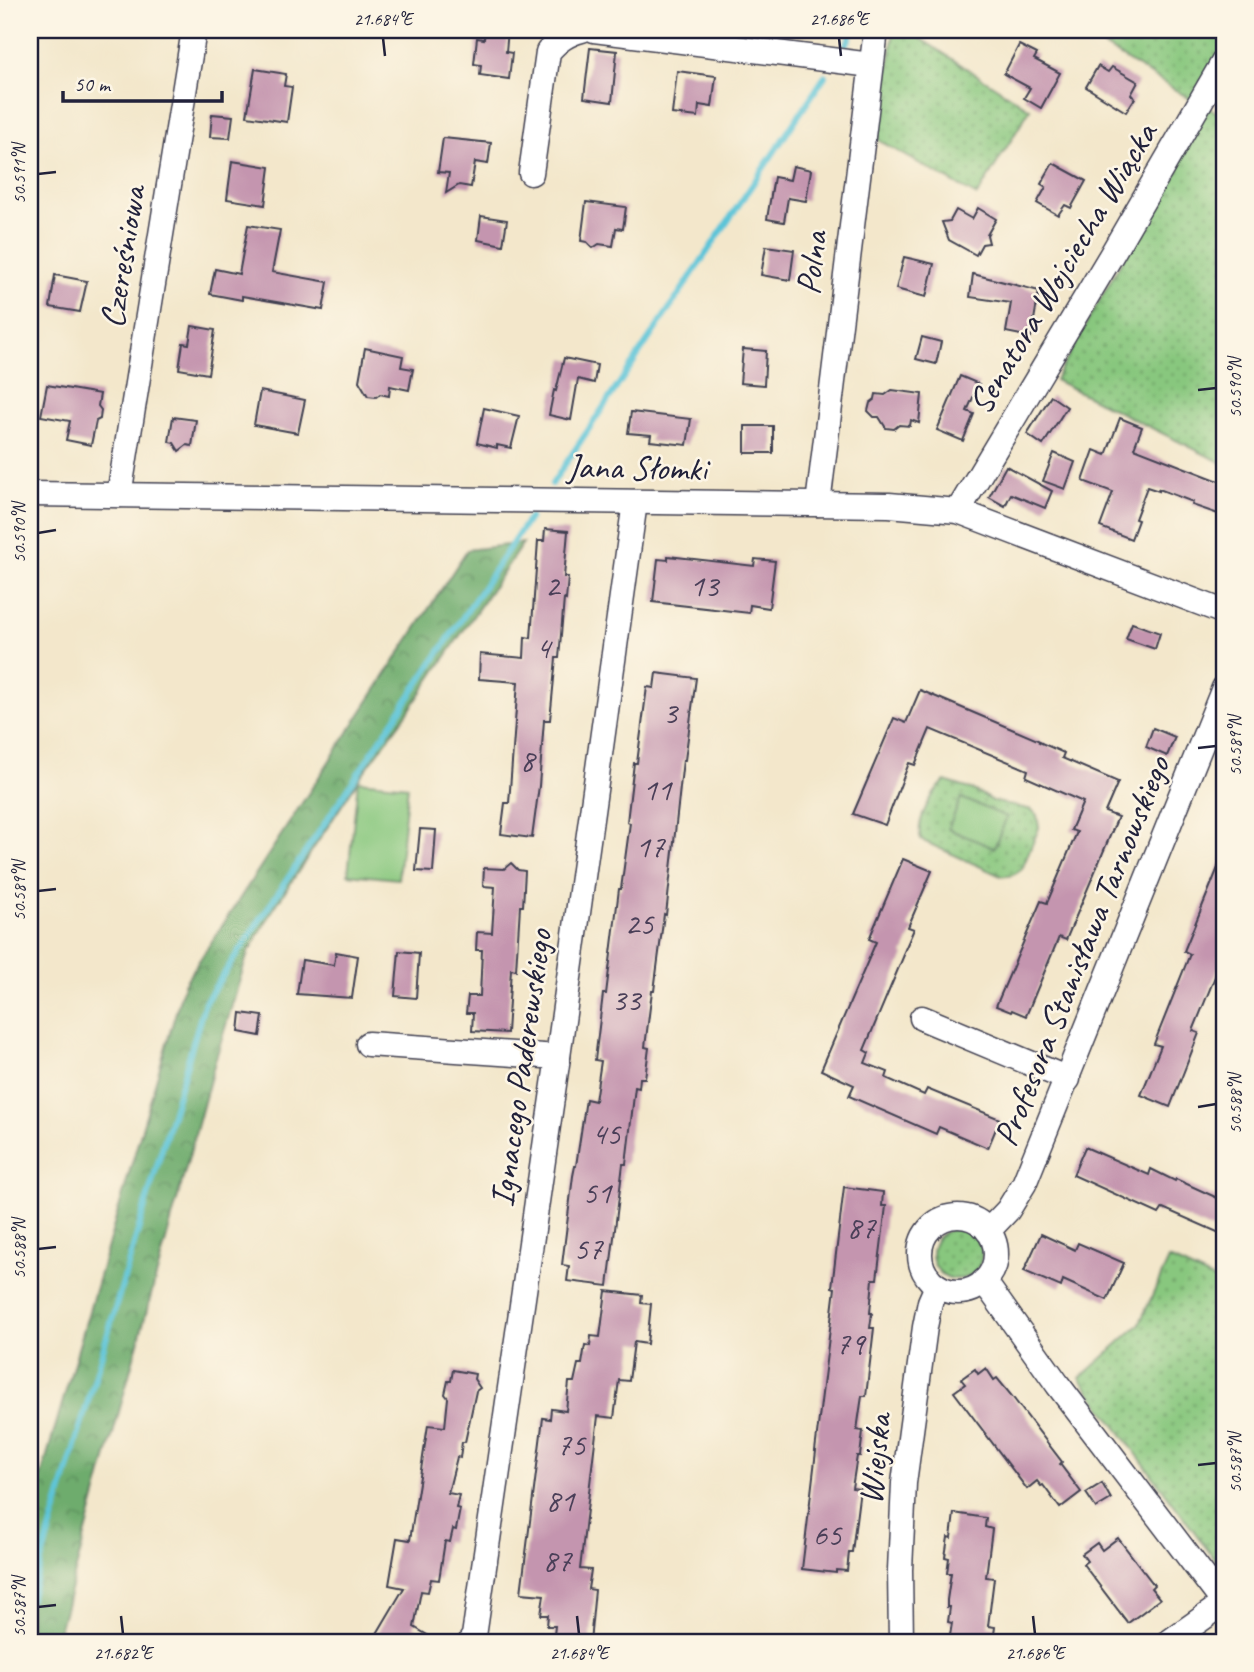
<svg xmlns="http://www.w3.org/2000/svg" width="1254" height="1672" viewBox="0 0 1254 1672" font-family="Caveat,sans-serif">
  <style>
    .grass { fill: url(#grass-dots); stroke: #55745c; stroke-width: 2 }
    .forest { fill: url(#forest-crowns); stroke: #486754; stroke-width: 2 }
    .green { fill: #88c77e; stroke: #55745c; stroke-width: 2 }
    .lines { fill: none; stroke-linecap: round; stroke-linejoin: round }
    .stream { stroke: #5cc4d8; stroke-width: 6 }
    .building { fill: #c495af }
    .minor-casing { stroke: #414051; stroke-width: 27 }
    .minor { stroke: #fff; stroke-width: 24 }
    .ticks { fill: none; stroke: #22223b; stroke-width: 2.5 }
    .labels { text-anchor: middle; stroke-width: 5; stroke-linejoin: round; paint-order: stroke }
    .number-label { font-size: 32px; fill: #4a3f58 }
    .street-label { font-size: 35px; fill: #22223b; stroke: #fcf5e5 }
    .neatline { fill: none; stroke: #22223b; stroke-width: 2.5 }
    .ticks-label { font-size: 18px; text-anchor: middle; fill: #22223b }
  </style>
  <defs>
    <pattern id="grass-dots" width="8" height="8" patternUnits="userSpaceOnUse" patternTransform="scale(1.75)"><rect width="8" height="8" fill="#88c77e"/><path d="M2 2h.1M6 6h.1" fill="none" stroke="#6fa168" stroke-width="1.8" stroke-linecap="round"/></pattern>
    <pattern id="forest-crowns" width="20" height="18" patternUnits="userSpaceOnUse" patternTransform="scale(1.75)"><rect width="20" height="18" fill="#6eac6d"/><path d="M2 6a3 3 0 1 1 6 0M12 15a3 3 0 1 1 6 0" fill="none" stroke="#5a8c5b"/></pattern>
  </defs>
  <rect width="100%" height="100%" fill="#fcf5e5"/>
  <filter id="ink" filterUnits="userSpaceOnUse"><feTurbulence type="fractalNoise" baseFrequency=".0143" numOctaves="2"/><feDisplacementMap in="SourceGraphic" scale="14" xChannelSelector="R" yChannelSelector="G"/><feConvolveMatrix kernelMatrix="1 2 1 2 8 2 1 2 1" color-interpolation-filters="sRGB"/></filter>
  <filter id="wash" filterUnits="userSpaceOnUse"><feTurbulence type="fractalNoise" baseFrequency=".00686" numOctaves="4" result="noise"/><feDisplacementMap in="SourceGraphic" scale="28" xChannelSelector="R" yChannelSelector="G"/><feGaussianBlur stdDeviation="1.57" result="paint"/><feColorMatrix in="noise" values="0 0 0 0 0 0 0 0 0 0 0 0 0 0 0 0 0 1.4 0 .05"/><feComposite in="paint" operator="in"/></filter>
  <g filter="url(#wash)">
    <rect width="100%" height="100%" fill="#f3e7cb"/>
    <!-- grass -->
    <g class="grass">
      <polygon points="894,30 907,30 1030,109 977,196 878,140"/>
      <polygon points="1078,30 1224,30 1224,46 1192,100"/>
      <polygon points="1208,107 1224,117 1224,464 1055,380"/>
      <path d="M945,781l28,9 20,11 39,9 5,5 2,13 -17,41c-7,6 -11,8 -21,7l-80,-36c-6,-19 10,-46 24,-59z"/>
      <circle cx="957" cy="1254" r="25"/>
      <polygon points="1169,1259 1224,1284 1224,1567 1222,1569 1080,1378 1139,1325"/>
    </g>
    <!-- forest -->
    <polygon class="forest" points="523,543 406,715 361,776 271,913 248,953 216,1058 56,1642 30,1642 30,1514 184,984 467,550"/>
    <!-- green -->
    <g class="green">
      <polygon points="358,781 408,786 398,879 348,874"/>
      <polygon points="961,798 1007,817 994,848 948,829"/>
    </g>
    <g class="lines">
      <!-- stream -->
      <g class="stream">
        <polyline points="846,44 850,38 851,30"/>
        <polyline points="552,484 825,76"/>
        <polyline points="30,1599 205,1002 530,517"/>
      </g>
    </g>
    <g id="blocks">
      <!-- building -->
      <g class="building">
        <polygon points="485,30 508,30 506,52 512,53 509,79 480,75 481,65 474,64 477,38 484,39"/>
        <polygon points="1019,45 1037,54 1034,59 1060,73 1041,108 1024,98 1030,88 1004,74"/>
        <polygon points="590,48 617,51 612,102 584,98"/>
        <polygon points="1098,66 1108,72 1112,67 1138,82 1131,95 1135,98 1126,112 1086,87"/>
        <polygon points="255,69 286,74 284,86 292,87 287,122 247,116"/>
        <polygon points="677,71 716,76 712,107 699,105 698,117 672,114"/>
        <polygon points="212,114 233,116 230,138 210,137"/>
        <polygon points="443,138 491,143 488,164 475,162 471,187 459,185 446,193 449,173 438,172"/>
        <polygon points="232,161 270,167 265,205 227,199"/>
        <polygon points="1053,163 1086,181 1071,208 1065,205 1058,215 1037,203 1046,187 1041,184"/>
        <polygon points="793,166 811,170 806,201 788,198 784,222 767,219 774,177 790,180"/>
        <polygon points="586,202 626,207 623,229 616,228 613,246 599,244 593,248 587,242 581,241"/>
        <polygon points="978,208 996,219 987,235 989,243 982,244 976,255 949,240 942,222 950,221 956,210 972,219"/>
        <polygon points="481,216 507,220 503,245 478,240"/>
        <polygon points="248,225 280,230 272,272 328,282 323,310 242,296 242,300 210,294 215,269 239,274"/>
        <polygon points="766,246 794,250 790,280 761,275"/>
        <polygon points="904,257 934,264 926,297 896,289"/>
        <polygon points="973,274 1039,291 1031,337 1006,332 1011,303 970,297"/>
        <polygon points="55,275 87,281 80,312 50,307"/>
        <polygon points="192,326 215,330 208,374 179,369 183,343 189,344"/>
        <polygon points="922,337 941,342 936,364 916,359"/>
        <polygon points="365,348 403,356 401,367 413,369 409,390 390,386 389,396 380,394 376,397 368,396 359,381"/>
        <polygon points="743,349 766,351 764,385 740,383"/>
        <polygon points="564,358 597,365 594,383 578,379 571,420 549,415 554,390 556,391"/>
        <polygon points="960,376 979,384 967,411 974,414 963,441 937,430"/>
        <polygon points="47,385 100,394 98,406 101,410 100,419 96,421 91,445 66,440 70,421 41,416"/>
        <polygon points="892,390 922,394 919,423 911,420 910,426 899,425 894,429 886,428 879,417 874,417 868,411 870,403 875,399 876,394 885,395"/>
        <polygon points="260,391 305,400 298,433 254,425"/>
        <polygon points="1051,396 1067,407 1043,445 1027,434"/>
        <polygon points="484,408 519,416 511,448 497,445 497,448 477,443"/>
        <polygon points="631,412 691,419 687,445 650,441 651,435 628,433"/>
        <polygon points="173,417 196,420 192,446 187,445 179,451 174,443 169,442"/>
        <polygon points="1120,418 1142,427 1134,448 1224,483 1224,516 1192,505 1193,502 1159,489 1159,491 1147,487 1135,519 1138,520 1131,539 1100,527 1113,492 1083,481 1094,450 1106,455"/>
        <rect x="745" y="426" width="28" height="27"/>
        <polygon points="1054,453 1075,462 1065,489 1043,481"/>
        <polygon points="1006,466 1052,491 1045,508 1011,494 1005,506 989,497"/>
        <polygon points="545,529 568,531 564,577 568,577 566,600 564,599 559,658 556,658 550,720 544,720 539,786 532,838 501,834 505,803 509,803 518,682 479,679 480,654 524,658 525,637 531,638 538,541 544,541"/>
        <polygon points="668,556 754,566 755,559 775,561 769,608 750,605 749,613 653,602 658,559 668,560"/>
        <polygon points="1132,623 1160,633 1155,649 1126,639"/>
        <polygon points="656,673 696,678 685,760 683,760 666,915 664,914 654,991 652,991 645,1047 649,1048 645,1078 640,1078 639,1088 635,1087 626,1164 623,1164 608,1286 567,1281 569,1266 562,1265 573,1176 575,1166 576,1166 586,1099 595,1101 601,1061 595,1060 603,994 606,994 619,889 621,889 630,823 627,822 634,763 637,763 647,687 654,688"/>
        <polygon points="920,690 1040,741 1039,742 1064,753 1062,758 1118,782 1105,812 1118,817 1066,940 1059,937 1026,1016 1012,1010 1011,1012 996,1006 1041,901 1047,903 1077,832 1071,830 1083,802 1026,777 1028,770 930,729 915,765 909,763 885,825 853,814 894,718 906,723"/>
        <polygon points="1153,728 1175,737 1167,756 1146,747"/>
        <polygon points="420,829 436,830 433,872 416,871"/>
        <polygon points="1224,853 1224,954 1193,1031 1199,1033 1170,1107 1141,1095 1161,1046 1154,1044 1190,954 1184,951"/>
        <polygon points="903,859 932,871 908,927 914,929 903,954 904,955 864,1050 869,1053 865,1063 888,1072 886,1078 924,1095 927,1089 1000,1119 988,1148 939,1127 936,1134 849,1096 854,1085 821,1070 876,942 869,939"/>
        <polygon points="511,863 518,870 525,871 523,906 520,906 516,970 511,969 507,1033 472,1031 473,1013 466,1013 468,996 480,996 482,950 476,950 477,932 492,933 495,887 483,886 484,868 504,869"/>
        <polygon points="399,951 419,953 416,998 395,996"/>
        <polygon points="336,952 358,956 352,998 297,994 302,960 334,965"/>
        <polygon points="241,1013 263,1016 260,1036 239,1032"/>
        <polygon points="1085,1147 1149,1175 1151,1169 1175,1181 1176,1179 1224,1201 1224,1235 1163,1208 1159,1214 1073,1175"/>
        <polygon points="844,1187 883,1192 882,1206 886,1206 877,1279 873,1279 870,1313 872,1313 870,1328 874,1328 866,1396 862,1396 857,1430 863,1431 860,1456 857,1456 852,1488 860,1489 852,1552 849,1552 847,1571 836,1570 836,1573 802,1569 816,1451 815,1451 835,1288 832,1287"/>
        <polygon points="1041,1234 1075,1250 1078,1243 1124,1263 1107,1300 1063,1280 1061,1287 1024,1271"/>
        <polygon points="606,1291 642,1295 641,1303 651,1304 647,1344 634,1342 629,1381 619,1380 614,1418 598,1416 580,1569 591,1570 588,1589 595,1590 590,1642 557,1642 557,1636 554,1635 555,1626 547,1626 548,1615 541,1615 544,1595 521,1593 543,1418 550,1419 551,1409 566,1411 569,1382 574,1382 578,1364 582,1364 585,1345 590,1346 591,1336 600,1337"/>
        <polygon points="986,1368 994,1380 997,1378 1011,1395 1062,1462 1060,1464 1081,1492 1060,1508 1043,1485 1041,1486 1037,1481 1027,1489 954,1392 965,1384 961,1379 975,1369 978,1374"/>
        <polygon points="453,1370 475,1374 474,1379 480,1388 476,1391 465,1442 462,1442 460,1458 457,1457 448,1493 459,1495 456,1508 460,1509 456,1530 453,1529 450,1542 445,1541 439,1580 431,1579 428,1592 421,1591 414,1627 439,1642 372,1642 404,1588 389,1585 397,1538 410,1540 428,1425 445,1427 448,1398 445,1394 448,1381 451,1381"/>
        <polygon points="1102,1483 1111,1499 1096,1508 1086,1493"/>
        <polygon points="954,1513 986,1518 985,1527 992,1529 986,1577 994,1578 988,1626 995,1627 993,1642 949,1642 952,1623 948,1622 950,1607 947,1607 947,1600 951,1573 947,1573 949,1558 945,1557 948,1537 951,1538"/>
        <polygon points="1118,1538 1154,1585 1151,1588 1160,1599 1128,1623 1083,1564 1087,1561 1082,1554 1097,1543 1102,1550"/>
      </g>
    </g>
  </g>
  <g filter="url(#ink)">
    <use href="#blocks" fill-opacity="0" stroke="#414051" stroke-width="2"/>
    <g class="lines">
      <defs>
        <g id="minor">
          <polyline points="594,30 871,65"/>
          <path d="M531,173l17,-121c10,-12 19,-18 34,-22"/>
          <polyline points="30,494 889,505 958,511 1224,612"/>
          <polyline points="119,495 194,30"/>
          <polyline points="818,504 876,30"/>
          <polyline points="958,511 1112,254 1224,61"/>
          <polyline points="922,1018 1068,1079"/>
          <polyline points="368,1044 558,1057"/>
          <circle cx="958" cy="1254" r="38"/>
          <polyline points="988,1231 1008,1210 1024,1184 1224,688"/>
          <polyline points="984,1281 1058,1385 1224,1603"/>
          <polyline points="470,1642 474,1636 558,1057 635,502"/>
          <polyline points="901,1642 900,1570 904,1483 925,1327 930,1302 937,1286"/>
          <polyline points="1169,1642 1224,1603"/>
        </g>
      </defs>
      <!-- minor casing -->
      <use href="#minor" class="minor-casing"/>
      <!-- minor -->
      <use href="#minor" class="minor"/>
    </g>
  </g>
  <!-- ticks -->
  <path class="ticks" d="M383,38l2,18M839,38l2,18M38,174l18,-2M1198,390l18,-2M38,533l18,-3M1198,748l18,-2M38,891l18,-2M1198,1107l18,-3M38,1249l18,-2M1198,1465l18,-2M38,1607l18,-2M121,1616l2,18M577,1616l2,18M1033,1616l2,18"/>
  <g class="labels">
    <!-- number labels -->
    <g class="number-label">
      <text x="552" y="596">2</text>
      <text x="704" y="596">13</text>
      <text x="543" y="658">4</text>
      <text x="670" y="723">3</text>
      <text x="527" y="771">8</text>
      <text x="657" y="800">11</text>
      <text x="650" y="857">17</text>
      <text x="639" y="934">25</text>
      <text x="626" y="1010">33</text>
      <text x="606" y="1144">45</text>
      <text x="597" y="1203">51</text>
      <text x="861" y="1238">87</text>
      <text x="588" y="1259">57</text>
      <text x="850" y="1354">79</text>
      <text x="571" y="1455">75</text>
      <text x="560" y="1511">81</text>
      <text x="827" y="1545">65</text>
      <text x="557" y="1571">87</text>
    </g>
    <!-- street labels -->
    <g class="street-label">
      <text transform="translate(122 257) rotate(-81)" y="12">Czereśniowa</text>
      <text transform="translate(811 263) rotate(-83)" y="12">Polna</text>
      <text transform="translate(1062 268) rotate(-59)" y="12">Senatora Wojciecha Wiącka</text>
      <text transform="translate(637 467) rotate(1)" y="12">Jana Słomki</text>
      <text transform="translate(1081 951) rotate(-68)" y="12">Profesora Stanisława Tarnowskiego</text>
      <text transform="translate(520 1068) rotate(-82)" y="12">Ignacego Paderewskiego</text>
      <text transform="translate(874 1459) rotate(-84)" y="12">Wiejska</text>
    </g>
  </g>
  <!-- margin -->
  <rect width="1254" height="1672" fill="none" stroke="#fcf5e5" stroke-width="77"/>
  <!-- scale -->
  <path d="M63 91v10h159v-10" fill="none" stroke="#22223b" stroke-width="3.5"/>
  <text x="74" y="91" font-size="21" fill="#22223b" stroke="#fcf5e5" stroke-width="5" paint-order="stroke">50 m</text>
  <rect x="38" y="38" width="1178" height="1596" class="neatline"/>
  <g class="ticks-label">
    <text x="383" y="25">21.684°E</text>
    <text x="839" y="25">21.686°E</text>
    <text transform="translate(19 174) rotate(-90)" y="6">50.591°N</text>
    <text transform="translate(1235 388) rotate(-90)" y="6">50.590°N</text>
    <text transform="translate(19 533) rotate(-90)" y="6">50.590°N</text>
    <text transform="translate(1235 746) rotate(-90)" y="6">50.589°N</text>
    <text transform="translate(19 891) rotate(-90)" y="6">50.589°N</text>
    <text transform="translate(1235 1104) rotate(-90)" y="6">50.588°N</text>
    <text transform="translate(19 1249) rotate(-90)" y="6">50.588°N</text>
    <text transform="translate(1235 1463) rotate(-90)" y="6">50.587°N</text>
    <text transform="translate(19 1607) rotate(-90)" y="6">50.587°N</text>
    <text x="123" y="1659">21.682°E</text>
    <text x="579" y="1659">21.684°E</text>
    <text x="1035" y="1659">21.686°E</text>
  </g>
</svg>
